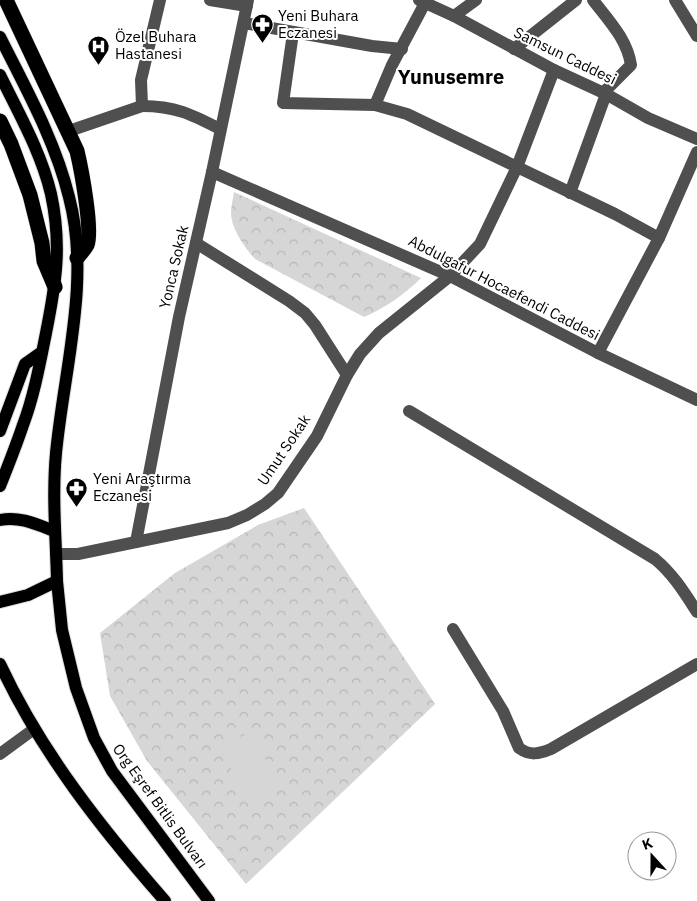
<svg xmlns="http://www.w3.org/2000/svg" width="697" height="901" viewBox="0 0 697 901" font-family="'IBM Plex Sans',sans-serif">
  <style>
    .park { fill: url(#park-crowns) }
    .garden { fill: #d6d6d6 }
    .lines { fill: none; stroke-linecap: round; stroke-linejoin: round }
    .major-casing { stroke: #dbdbdb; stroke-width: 14 }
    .highway-casing { stroke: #dbdbdb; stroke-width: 16 }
    .minor { stroke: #4f4f4f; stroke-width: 12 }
    .major { stroke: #000; stroke-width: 12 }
    .highway { stroke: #000; stroke-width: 15 }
    .labels { text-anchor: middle; stroke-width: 4; stroke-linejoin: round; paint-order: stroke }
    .poi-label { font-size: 15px; fill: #000; stroke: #fff; text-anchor: start }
    .street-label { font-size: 15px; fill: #000; stroke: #fff }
    .district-label { font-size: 20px; font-weight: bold; fill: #000; stroke: #fff }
  </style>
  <defs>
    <pattern id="park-crowns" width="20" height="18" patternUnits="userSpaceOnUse" patternTransform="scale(1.25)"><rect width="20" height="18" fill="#d6d6d6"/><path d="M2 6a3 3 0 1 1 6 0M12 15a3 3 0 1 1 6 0" fill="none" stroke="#b6b6b6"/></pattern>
  </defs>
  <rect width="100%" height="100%" fill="#fff"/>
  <!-- park -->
  <g class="park">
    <path d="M234,192l187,86c-16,16 -36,30 -57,39l-109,-58c-10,-11 -24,-31 -24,-46 0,-7 2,-14 3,-21z"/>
    <polygon points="304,508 435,704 246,884 147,761 110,696 100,633 175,573 258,525"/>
  </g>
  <!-- garden -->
  <polygon class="garden" points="254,731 278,790 245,803 221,745"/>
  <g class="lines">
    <defs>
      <g id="major">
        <path d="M0,37c26,52 55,103 69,160 22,83 -5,172 -13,256 -4,43 0,85 1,128l-29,14 -28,7"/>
        <path d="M0,75c19,39 41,77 51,119 11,51 5,89 -5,139 -6,30 -12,63 -23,92 -7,21 -15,41 -23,61"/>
        <polyline points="0,431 25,364 42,352"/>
        <path d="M0,520c19,-4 36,4 54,11"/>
        <polyline points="57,581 62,630 76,688 94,738 112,771 209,901"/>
        <path d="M0,664c41,88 101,164 165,237"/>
      </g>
      <g id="highway">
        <path d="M6,0l71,151c4,17 16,79 10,94 -2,4 -7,9 -10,13"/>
        <polyline points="0,121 11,144 30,195 42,243 44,261 55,287"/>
      </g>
    </defs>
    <!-- major casing -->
    <use href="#major" class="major-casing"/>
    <!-- highway casing -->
    <use href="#highway" class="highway-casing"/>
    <!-- minor -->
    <g class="minor">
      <polyline points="210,0 247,6"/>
      <polyline points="419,0 454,16 554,70 606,94 648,118 697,139"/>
      <path d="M593,0c16,21 34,39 38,65l-28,28"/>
      <polyline points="675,0 697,36"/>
      <polyline points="454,16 476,0"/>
      <polyline points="244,23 372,46 402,49"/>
      <polyline points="293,33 283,103 375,105 407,114 615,214 659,238 598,353"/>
      <polyline points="514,49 576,0"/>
      <polyline points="375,105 392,65 425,3"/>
      <path d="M142,106c33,0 49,8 78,23"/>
      <polyline points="69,131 142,106 141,80 160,0"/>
      <polyline points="212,172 450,276 598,353 697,400"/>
      <polyline points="570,193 606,94"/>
      <polyline points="659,238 697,152"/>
      <polyline points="196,243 289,301 305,313 315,325 347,375"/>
      <path d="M409,411l246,148c18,15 29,33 42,53"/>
      <polyline points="136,542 179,317 212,172 248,0"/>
      <polyline points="56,554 78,554 228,523 247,515 265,504 278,493 317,436 347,375 360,354 379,333 450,276 480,244 517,167 554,70"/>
      <path d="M453,629l50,82 16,37c11,8 20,6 32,1l146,-85"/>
      <polyline points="0,754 34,729"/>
    </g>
    <!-- major -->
    <use href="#major" class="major"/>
    <!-- highway -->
    <use href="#highway" class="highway"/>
  </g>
  <!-- icons -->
  <defs>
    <symbol id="pharmacy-pin" viewBox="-11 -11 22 30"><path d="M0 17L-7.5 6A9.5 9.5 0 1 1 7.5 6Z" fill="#000" stroke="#fff"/><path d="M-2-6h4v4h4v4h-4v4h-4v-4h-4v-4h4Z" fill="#fff"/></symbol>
    <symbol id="hospital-pin" viewBox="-11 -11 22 30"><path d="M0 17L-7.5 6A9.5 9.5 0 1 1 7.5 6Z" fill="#000" stroke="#fff"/><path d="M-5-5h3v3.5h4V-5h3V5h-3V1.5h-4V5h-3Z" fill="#fff"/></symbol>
  </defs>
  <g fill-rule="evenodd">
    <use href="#pharmacy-pin" x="250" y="12" width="25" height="34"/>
    <use href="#hospital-pin" x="86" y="34" width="25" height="34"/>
    <use href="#pharmacy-pin" x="64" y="476" width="25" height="34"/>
  </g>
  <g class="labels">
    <!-- poi labels -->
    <g class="poi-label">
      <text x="278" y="21">Yeni Buhara<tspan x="278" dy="17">Eczanesi</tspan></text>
      <text x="115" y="42">Özel Buhara<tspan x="115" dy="17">Hastanesi</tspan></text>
      <text x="93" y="484">Yeni Araştırma<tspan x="93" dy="17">Eczanesi</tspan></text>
    </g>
    <!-- street labels -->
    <g class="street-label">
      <text transform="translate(565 56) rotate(26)" y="5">Samsun Caddesi</text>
      <text transform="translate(174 267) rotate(-77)" y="5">Yonca Sokak</text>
      <text transform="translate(504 288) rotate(27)" y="5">Abdulgafur Hocaefendi Caddesi</text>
      <text transform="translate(284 450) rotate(-56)" y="5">Umut Sokak</text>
      <text transform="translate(160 806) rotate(54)" y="5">Org Eşref Bitlis Bulvarı</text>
    </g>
    <!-- district labels -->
    <g class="district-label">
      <text x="451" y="84">Yunusemre</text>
    </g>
  </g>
  <!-- north arrow -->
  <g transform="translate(652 856) rotate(339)"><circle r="24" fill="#ffffff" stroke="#999999"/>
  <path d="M0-4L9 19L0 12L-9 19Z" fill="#000000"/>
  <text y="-8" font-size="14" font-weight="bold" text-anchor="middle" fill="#000000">K</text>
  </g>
</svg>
